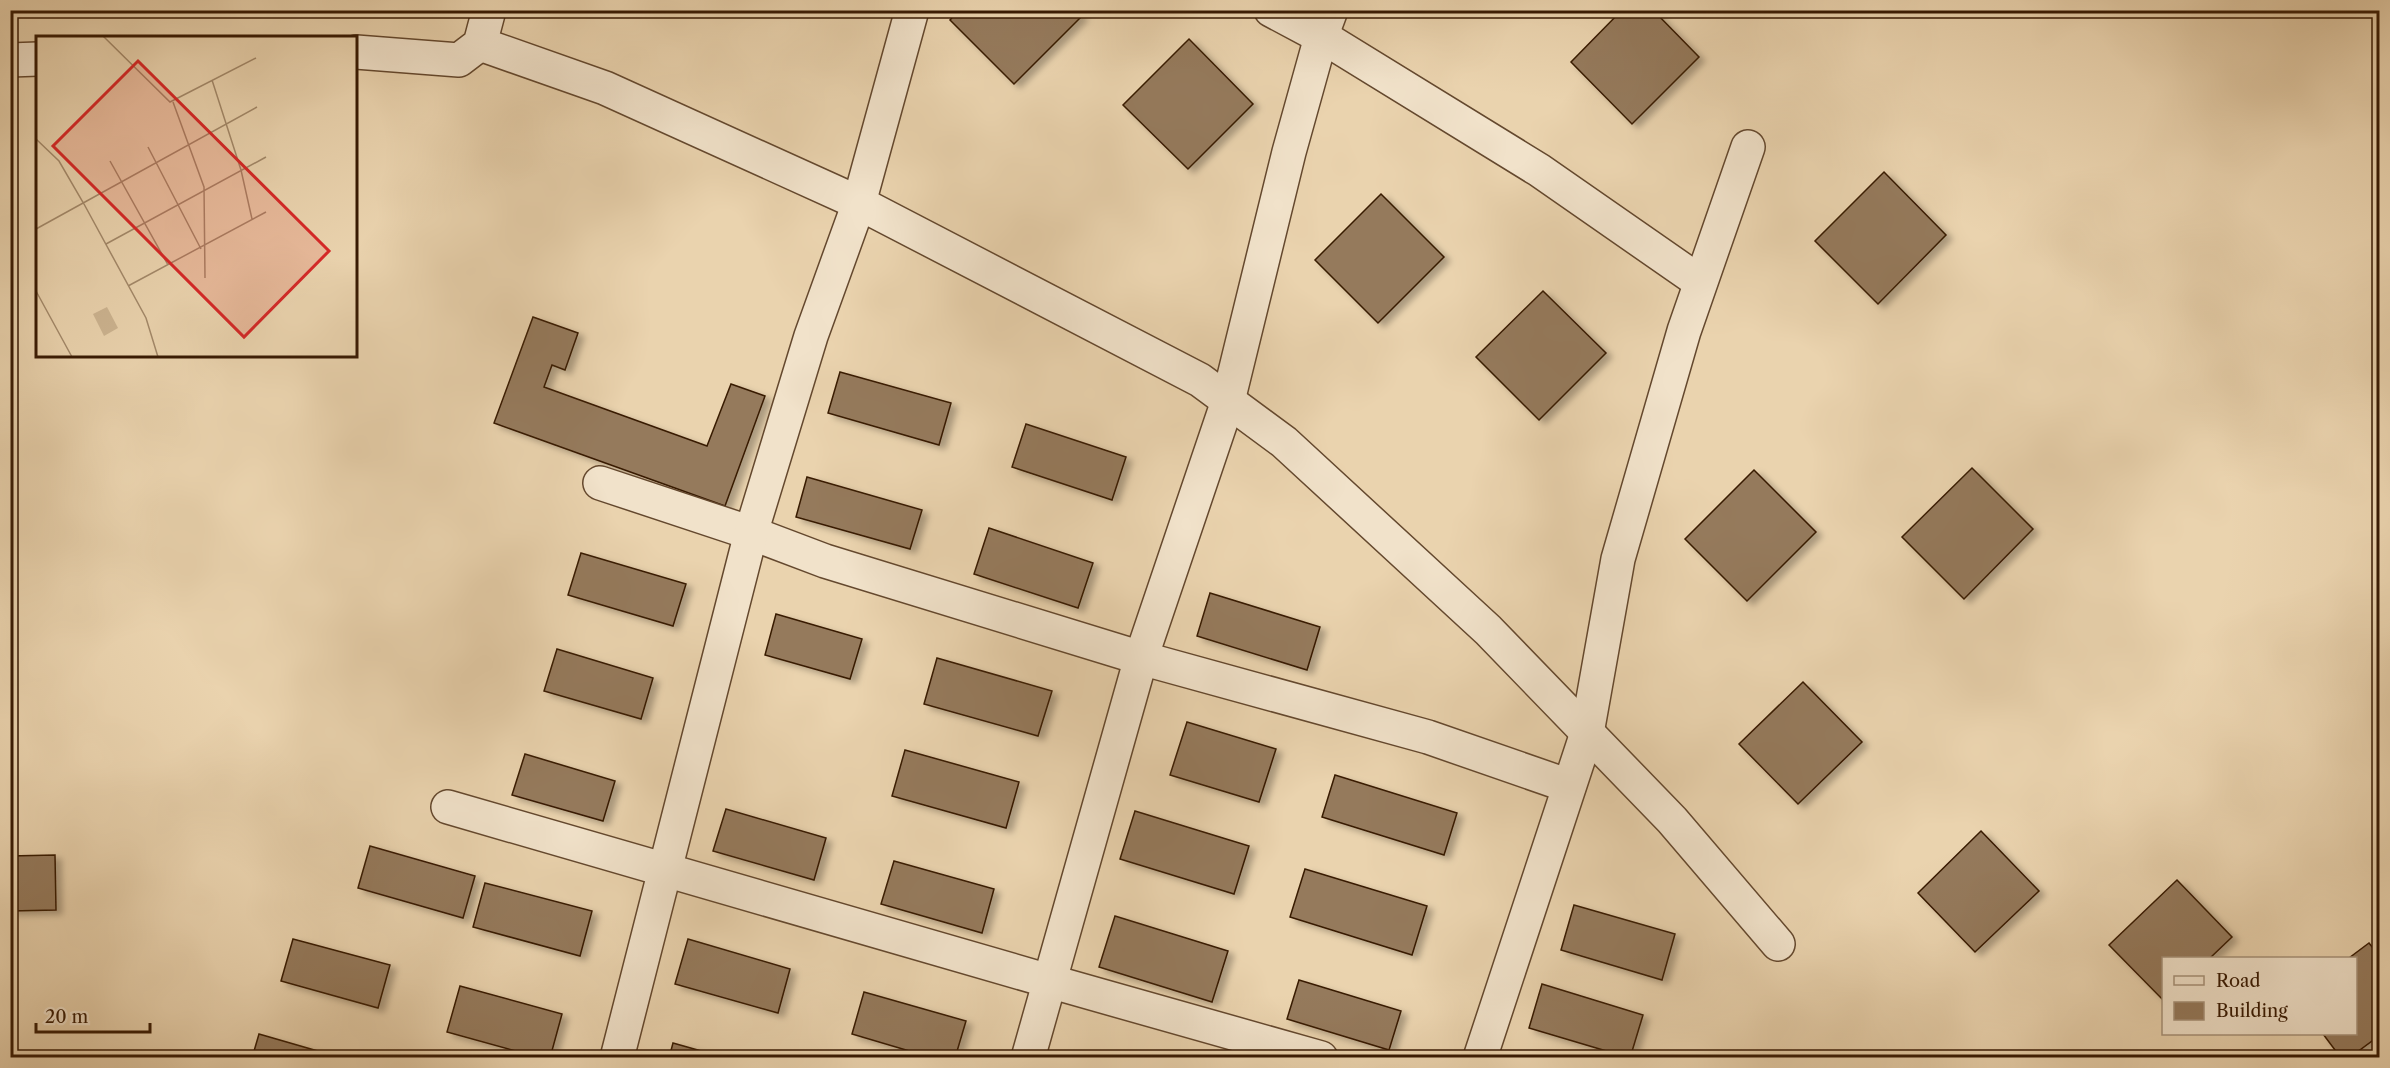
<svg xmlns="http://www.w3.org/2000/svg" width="2390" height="1068" viewBox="0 0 2390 1068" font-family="'Libre Caslon Text',serif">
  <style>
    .building { fill: #957a5c; stroke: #381a03; stroke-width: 1.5; filter: url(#shadow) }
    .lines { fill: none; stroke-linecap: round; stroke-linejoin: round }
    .minor-casing { stroke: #64482e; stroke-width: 36 }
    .minor { stroke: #f1e2ca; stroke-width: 33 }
    .inset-road { fill: none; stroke: #a3896a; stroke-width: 1.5 }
    .view { fill: #d62828; fill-opacity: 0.15; stroke: #d62828; stroke-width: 3 }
    .inset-edge { fill: none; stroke: #381a03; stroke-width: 3 }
  </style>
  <defs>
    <filter id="shadow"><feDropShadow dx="6" dy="4" stdDeviation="3" flood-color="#0004"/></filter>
  </defs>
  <rect width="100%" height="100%" fill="#ead3ae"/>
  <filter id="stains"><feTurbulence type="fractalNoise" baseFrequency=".00333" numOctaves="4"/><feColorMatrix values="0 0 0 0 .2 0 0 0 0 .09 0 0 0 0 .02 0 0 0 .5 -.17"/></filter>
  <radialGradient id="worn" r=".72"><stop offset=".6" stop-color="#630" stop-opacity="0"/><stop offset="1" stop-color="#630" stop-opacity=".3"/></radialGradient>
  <!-- building -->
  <g class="building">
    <polygon points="959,10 1076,10 1082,16 1014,84 950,20"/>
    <polygon points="1622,10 1653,10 1699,57 1632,124 1571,62"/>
    <polygon points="1189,39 1253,104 1188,169 1123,105"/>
    <polygon points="1884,172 1946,235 1878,304 1815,241"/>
    <polygon points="1381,194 1444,257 1378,323 1315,260"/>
    <polygon points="1543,291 1606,353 1539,420 1476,357"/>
    <polygon points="533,317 578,333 565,370 552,365 544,387 707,446 731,384 765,396 725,506 494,423"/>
    <polygon points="840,372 951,403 939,445 828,413"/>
    <polygon points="1026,424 1126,457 1112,500 1012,467"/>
    <polygon points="1972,468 2033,529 1964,599 1902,537"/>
    <polygon points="1754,470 1816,532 1747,601 1685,539"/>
    <polygon points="807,477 922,510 910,549 796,517"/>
    <polygon points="989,528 1093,563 1078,608 974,574"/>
    <polygon points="581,553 686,584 673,626 568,595"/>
    <polygon points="1210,593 1320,627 1307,670 1197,636"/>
    <polygon points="776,614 862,639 850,679 765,655"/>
    <polygon points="557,649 653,678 641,719 544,691"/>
    <polygon points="937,658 1052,691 1038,736 924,704"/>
    <polygon points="1803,682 1862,742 1798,804 1739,744"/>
    <polygon points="1187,722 1276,749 1259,802 1170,775"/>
    <polygon points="905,750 1019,782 1006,828 892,796"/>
    <polygon points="525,754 615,781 603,821 512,795"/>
    <polygon points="1335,775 1457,813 1444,855 1322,817"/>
    <polygon points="726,809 826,838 814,880 713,851"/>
    <polygon points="1135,811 1249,846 1234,894 1120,859"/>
    <polygon points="1981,831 2039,891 1975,952 1918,893"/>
    <polygon points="370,846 475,876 463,918 358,888"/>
    <polygon points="55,855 56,910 10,911 10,856"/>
    <polygon points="894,861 994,889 982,933 881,904"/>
    <polygon points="1305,869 1427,906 1412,955 1290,917"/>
    <polygon points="2177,880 2232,937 2210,958 2164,958 2164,1001 2109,945"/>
    <polygon points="485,883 592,911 580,956 473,927"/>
    <polygon points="1574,905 1675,934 1662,980 1561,950"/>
    <polygon points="1115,916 1228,951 1212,1002 1099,967"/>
    <polygon points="293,939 390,965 378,1008 281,981"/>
    <polygon points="688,939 790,969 778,1013 675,984"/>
    <polygon points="2369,943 2380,957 2380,1035 2349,1058 2341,1058 2323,1034 2356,1034 2356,958 2349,958"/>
    <polygon points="1299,980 1401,1011 1389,1050 1287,1019"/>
    <polygon points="1542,984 1643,1015 1630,1058 1529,1028"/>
    <polygon points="460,986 562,1014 550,1058 541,1058 447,1032"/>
    <polygon points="864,992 966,1021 955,1058 933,1058 852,1034"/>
    <polygon points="259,1034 342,1058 252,1058"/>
    <polygon points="673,1043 726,1058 669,1058"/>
  </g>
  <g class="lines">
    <defs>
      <g id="minor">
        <polyline points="1271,10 1331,42 1539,170 1700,282"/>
        <polyline points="480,44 605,88 859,203 1200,380 1284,442 1488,630 1672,820 1778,944"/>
        <polyline points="356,52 459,60 480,44 489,10"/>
        <polyline points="10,60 38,59"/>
        <polyline points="600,483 751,533 825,561 1141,658 1428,737 1569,786"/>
        <polyline points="448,807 1049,981 1321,1058"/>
        <polyline points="617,1058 751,533 811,336 859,203 912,10"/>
        <polyline points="1028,1058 1141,658 1228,401 1289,152 1321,37 1331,10"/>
        <polyline points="1480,1058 1587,733 1618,559 1684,331 1748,147"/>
      </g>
    </defs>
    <!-- minor casing -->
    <use href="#minor" class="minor-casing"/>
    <!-- minor -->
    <use href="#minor" class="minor"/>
  </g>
  <!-- overview -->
  <g transform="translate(36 36)">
    <rect width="321" height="321" fill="#ead3ae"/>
    <path d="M71,271l11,21 -14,8 -11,-22z" fill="#ccb491"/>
    <path class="inset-road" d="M67,0l67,66 86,-44M176,44l29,90 11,49M137,66l31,85 1,91M0,103l23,22 25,43 62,114 12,39M112,111l53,102M74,125l58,104M0,193l221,-122M70,208l160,-87M92,250l138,-74M0,255l36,66"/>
    <path class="view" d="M102,25l191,190 -85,86 -191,-191z"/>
    <rect width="321" height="321" class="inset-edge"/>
  </g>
  <!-- margin -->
  <rect width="2390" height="1068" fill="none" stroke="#ead3ae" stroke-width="36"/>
  <rect x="12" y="12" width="2366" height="1044" fill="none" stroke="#381a03" stroke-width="3"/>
  <rect x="18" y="18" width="2354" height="1032" fill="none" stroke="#381a03" stroke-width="1.5"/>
  <!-- legend -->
  <rect x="2162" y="957" width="195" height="78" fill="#f1e2ca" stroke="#a7927a" stroke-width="1.5"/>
  <rect x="2174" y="976" width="30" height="9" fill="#f1e2ca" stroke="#a7927a" stroke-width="1.5"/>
  <text x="2216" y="987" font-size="18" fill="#381a03">Road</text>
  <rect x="2174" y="1002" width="30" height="18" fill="#957a5c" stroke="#a7927a" stroke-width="1.5"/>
  <text x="2216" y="1017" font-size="18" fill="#381a03">Building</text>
  <!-- scale -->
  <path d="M36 1023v9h114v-9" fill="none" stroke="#381a03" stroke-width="3"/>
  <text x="45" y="1023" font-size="18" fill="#381a03" stroke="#f1e2ca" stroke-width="4.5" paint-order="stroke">20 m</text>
  <rect width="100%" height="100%" filter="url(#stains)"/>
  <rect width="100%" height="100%" fill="url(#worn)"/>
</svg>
